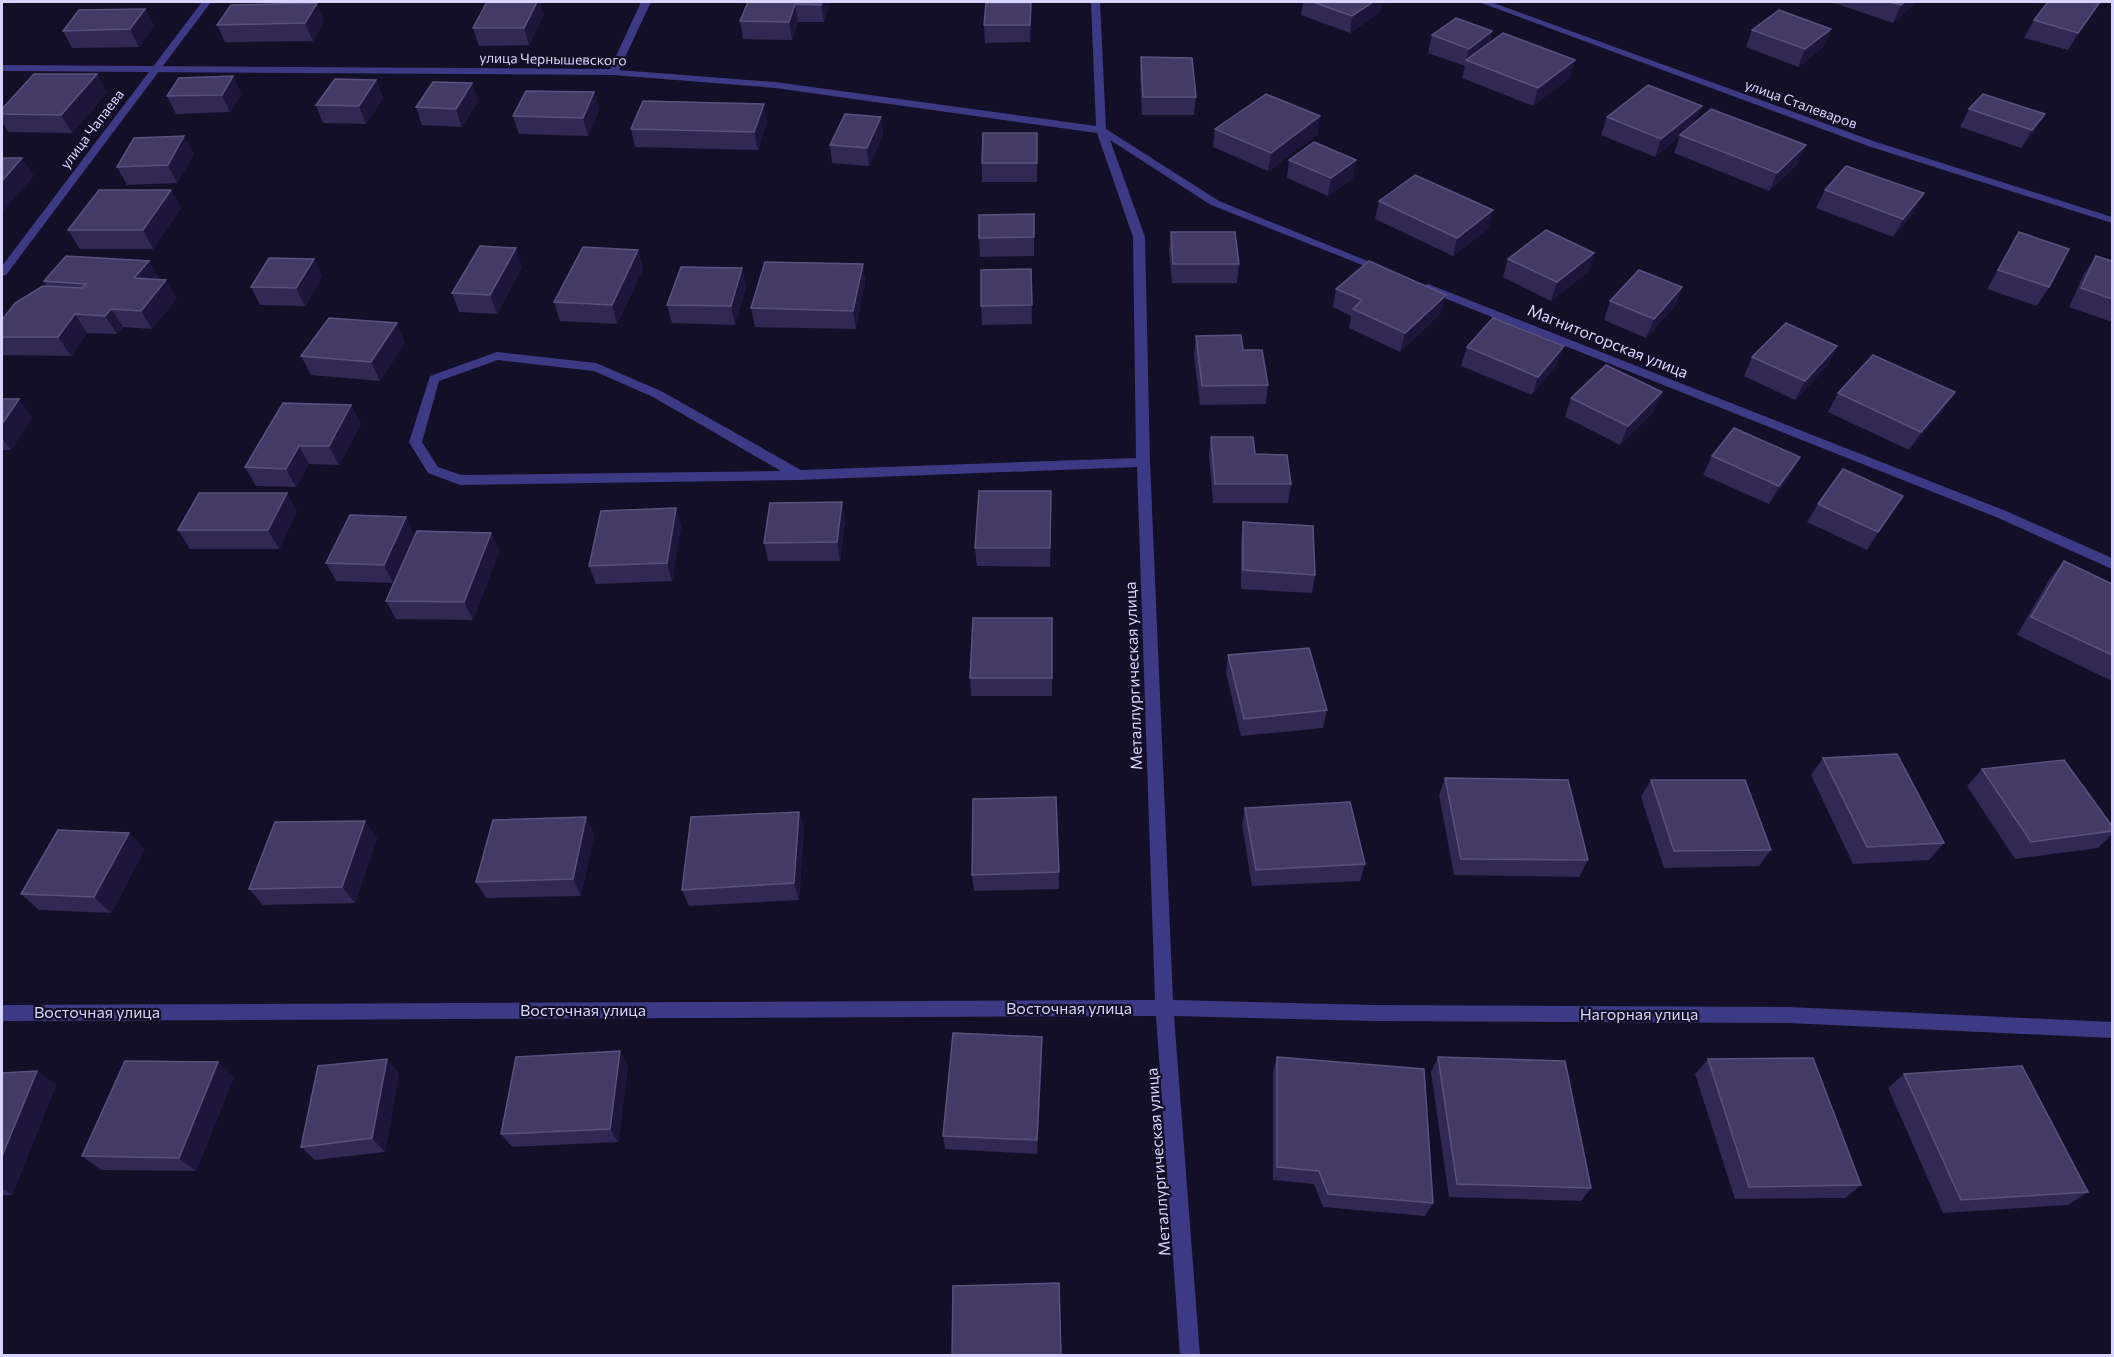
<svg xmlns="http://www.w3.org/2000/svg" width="2114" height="1357" viewBox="0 0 2114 1357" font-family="Commissioner,sans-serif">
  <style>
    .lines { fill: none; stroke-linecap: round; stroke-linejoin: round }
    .minor { fill: #3d3a85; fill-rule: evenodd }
    .tertiary { fill: #3d3a85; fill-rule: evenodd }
    .wall { fill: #312854 }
    .shaded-wall { fill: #1d163a }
    .building { fill: #433a66; stroke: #5a527e; stroke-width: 1.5 }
    .labels { text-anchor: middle; stroke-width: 4.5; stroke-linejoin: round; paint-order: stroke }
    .far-street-label { font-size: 14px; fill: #d9d4ff; stroke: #130f26 }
    .street-label { font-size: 16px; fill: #d9d4ff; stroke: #130f26 }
  </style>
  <rect width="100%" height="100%" fill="#130f26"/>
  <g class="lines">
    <!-- minor -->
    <g class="minor">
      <path d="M641,2h10l-32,68 156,12 321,44 -5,-124h9l6,127 113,72 171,69 -2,2h-8l-169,-67 -101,-65 35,97 5,225 23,538 202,5 414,2 323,15v16l-323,-15 -414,-2 -201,-5 26,340h-20l-24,-340 -1154,5v-16l1153,-5 -18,-533 -338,13 -339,5 -32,-12 -19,-31 21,-66 67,-24 99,11 65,28 140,79 335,-12 -3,-221 -36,-104 -322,-45 -162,-13 -611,-4v-6l608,4zM498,360l96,11 59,26 128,74 -320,4 -23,-8 -16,-25 17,-61z"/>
      <polygon points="1479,2 1491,2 1876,142 2112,217 2112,223 1868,146"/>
      <polygon points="1428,284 2006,511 2112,558 2112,569 1996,517 1424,290 1424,286"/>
    </g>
    <!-- tertiary -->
    <polygon class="tertiary" points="202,2 211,2 6,275 2,276 2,266"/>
  </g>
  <!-- wall -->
  <g class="wall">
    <polygon points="487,2 540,2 544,14 529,45 479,46 473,28"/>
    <polygon points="748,2 828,2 829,4 824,22 798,22 792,40 743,39 740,21"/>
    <polygon points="1303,2 1382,2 1380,12 1350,33 1301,15"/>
    <polygon points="1835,2 1917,2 1893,23 1834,3"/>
    <polygon points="145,9 154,26 139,47 72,48 63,31"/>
    <polygon points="2091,16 2068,50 2024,38 2034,20"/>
    <polygon points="324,21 313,41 225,42 217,25"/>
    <polygon points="1031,21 1030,42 985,43 984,25"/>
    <polygon points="1831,29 1823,47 1798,67 1746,47 1752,30"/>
    <polygon points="1492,31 1489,44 1575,60 1570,78 1533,106 1462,78 1465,66 1428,53 1432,35"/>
    <polygon points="1141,57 1196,97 1194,115 1142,115 1140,75"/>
    <polygon points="233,76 241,94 230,112 176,114 167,96"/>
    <polygon points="376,80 383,98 366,124 323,123 316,105"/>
    <polygon points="472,83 478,101 462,127 422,125 416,107"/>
    <polygon points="107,92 72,133 8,132 2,122 2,109"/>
    <polygon points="594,92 599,110 588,136 519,134 513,116"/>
    <polygon points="1983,94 2034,132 2021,148 1960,127 1969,109"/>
    <polygon points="881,117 883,135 869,166 832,163 830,145"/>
    <polygon points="1607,117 1695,122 1798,164 1769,191 1674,153 1680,136 1655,157 1601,135"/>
    <polygon points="767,122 758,150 635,147 631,129"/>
    <polygon points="1215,129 1318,134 1268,171 1213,147"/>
    <polygon points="1037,133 1037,182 982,182 982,163"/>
    <polygon points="194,154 177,183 127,185 117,167"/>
    <polygon points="1289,160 1353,178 1328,196 1287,178"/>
    <polygon points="171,190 181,208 153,249 80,249 68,230"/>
    <polygon points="1825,190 1924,193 1914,212 1893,237 1816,208"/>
    <polygon points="1379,201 1488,229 1453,256 1375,219"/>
    <polygon points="1034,214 1034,256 980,257 979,238"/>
    <polygon points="1171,232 1239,264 1237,283 1172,283 1169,251"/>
    <polygon points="2019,232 2049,287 2037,306 1987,289"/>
    <polygon points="638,250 643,269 617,324 560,321 554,302"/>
    <polygon points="1594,253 1588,272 1551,301 1503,277 1508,259"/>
    <polygon points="2096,256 2112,261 2112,322 2069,307 2084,274"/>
    <polygon points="314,259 322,277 305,306 260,305 251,287"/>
    <polygon points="863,264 865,283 856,329 755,327 751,308"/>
    <polygon points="522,267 497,314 459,312 452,293"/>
    <polygon points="742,268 746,287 735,325 672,323 667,305"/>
    <polygon points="1031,269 1032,324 982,325 981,306"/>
    <polygon points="160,279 177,298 152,329 123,327 117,334 87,333 71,356 2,355 2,320 47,286 44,281"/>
    <polygon points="1682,287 1675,306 1646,338 1604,320 1610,301"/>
    <polygon points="1336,289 1441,313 1400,352 1349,328 1351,316 1333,307"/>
    <polygon points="1196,336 1243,350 1268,385 1266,404 1200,405 1194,355"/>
    <polygon points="405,342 380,381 311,375 301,356"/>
    <polygon points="1837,346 1828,365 1795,400 1744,376 1752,357"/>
    <polygon points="1467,347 1557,364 1532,395 1461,366"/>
    <polygon points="1838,393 1943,410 1909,450 1828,412"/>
    <polygon points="1571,398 1655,410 1620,445 1565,417"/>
    <polygon points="2,399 32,417 11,450 2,450"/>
    <polygon points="351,405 361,424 339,465 309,464 296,487 256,486 245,467"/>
    <polygon points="1211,437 1255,454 1291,484 1288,503 1213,503 1209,455"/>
    <polygon points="1712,456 1790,476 1769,504 1703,475"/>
    <polygon points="1903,496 1867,550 1807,522 1818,504"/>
    <polygon points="842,502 845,521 840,561 768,561 764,543"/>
    <polygon points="676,508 681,526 672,581 596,584 589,566"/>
    <polygon points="1051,510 1050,567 977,566 975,548"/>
    <polygon points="297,511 279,549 190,549 178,530"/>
    <polygon points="1243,522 1315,575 1312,593 1241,589 1241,540"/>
    <polygon points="491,533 499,551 473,620 396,619 386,601 393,583 336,581 326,563 415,535"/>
    <polygon points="2064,561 2112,584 2112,681 2017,635 2049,580"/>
    <polygon points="1052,618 1052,696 971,696 970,678"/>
    <polygon points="1228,655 1327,710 1323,728 1241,736 1226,673"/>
    <polygon points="1823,758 1944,843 1929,860 1853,864 1811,775"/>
    <polygon points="1982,769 2112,826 2112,834 2098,848 2015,859 1967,786"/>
    <polygon points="1445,778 1588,860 1579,877 1454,875 1439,795"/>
    <polygon points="1651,780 1771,850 1759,866 1664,868 1641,797"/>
    <polygon points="1245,808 1365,864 1360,881 1252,886 1242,824"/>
    <polygon points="799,812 804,829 799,900 689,906 682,890"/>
    <polygon points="586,817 594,834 581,896 486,898 476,882"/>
    <polygon points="377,838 355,903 263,905 249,889"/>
    <polygon points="145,849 111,913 39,910 21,894"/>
    <polygon points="1059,872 1059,889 974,891 972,875"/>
    <polygon points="1042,1037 1042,1052 1037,1154 945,1149 943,1136"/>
    <polygon points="1277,1057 1433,1203 1425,1216 1323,1207 1314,1184 1273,1180 1273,1072"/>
    <polygon points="1438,1057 1591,1188 1581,1201 1449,1197 1431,1072"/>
    <polygon points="387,1059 399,1074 385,1152 315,1160 301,1147"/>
    <polygon points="1708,1059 1861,1185 1845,1198 1735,1199 1695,1074"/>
    <polygon points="218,1062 234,1077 196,1171 101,1170 82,1156"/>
    <polygon points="628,1066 618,1142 512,1147 501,1134"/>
    <polygon points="37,1071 56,1085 12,1195 2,1195 2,1073"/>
    <polygon points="1904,1074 2088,1192 2068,1205 1943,1213 1888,1088"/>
  </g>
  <!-- shaded-wall -->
  <g class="shaded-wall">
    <polygon points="537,2 540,2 544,14 529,45 524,28"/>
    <polygon points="822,2 828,2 829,4 824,22 821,5"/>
    <polygon points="1373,2 1382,2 1380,12 1350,33 1352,16"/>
    <polygon points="1905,2 1917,2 1893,23 1901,5"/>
    <polygon points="2100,2 2091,16 2068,50 2078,33"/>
    <polygon points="317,3 324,21 313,41 305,23"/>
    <polygon points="795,4 798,22 792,40 789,22"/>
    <polygon points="145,9 154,26 139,47 130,29"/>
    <polygon points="1831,29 1823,47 1798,67 1805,49"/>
    <polygon points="1492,31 1488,49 1466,60 1469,49"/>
    <polygon points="1575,60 1570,78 1533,106 1538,88"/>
    <polygon points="97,74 107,92 72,133 61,115"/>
    <polygon points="233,76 241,94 230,112 222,95"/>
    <polygon points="376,80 383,98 366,124 359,106"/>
    <polygon points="472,83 478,101 462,127 456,109"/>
    <polygon points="594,92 599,110 588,136 583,118"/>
    <polygon points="764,104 767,122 758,150 754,132"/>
    <polygon points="1702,106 1695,124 1680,135 1680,136 1655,157 1661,139"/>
    <polygon points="2045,114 2034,132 2021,148 2032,130"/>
    <polygon points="1320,116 1318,134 1268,171 1271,153"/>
    <polygon points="881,117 883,135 869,166 867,148"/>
    <polygon points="184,136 194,154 177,183 168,165"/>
    <polygon points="1806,145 1798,164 1769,191 1777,173"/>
    <polygon points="22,158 34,176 2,212 2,181"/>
    <polygon points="1356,160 1353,178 1328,196 1331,178"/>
    <polygon points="171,190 181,208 153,249 143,230"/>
    <polygon points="1924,193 1914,212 1893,237 1903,219"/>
    <polygon points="1493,210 1488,229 1453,256 1457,238"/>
    <polygon points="516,248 522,267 497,314 490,295"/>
    <polygon points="638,250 643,269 617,324 612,305"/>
    <polygon points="1594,253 1588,272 1551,301 1557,282"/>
    <polygon points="314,259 322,277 305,306 296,288"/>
    <polygon points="149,261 160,279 134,278"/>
    <polygon points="863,264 865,283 856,329 853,311"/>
    <polygon points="742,268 746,287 735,325 731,306"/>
    <polygon points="166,280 177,298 152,329 141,311"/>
    <polygon points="1682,287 1675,306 1646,338 1654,319"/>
    <polygon points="1446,295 1441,313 1400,352 1405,333"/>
    <polygon points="111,309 123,327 117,334 105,316"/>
    <polygon points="75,314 87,333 71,356 58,337"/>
    <polygon points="397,323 405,342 380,381 371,362"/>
    <polygon points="1564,346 1557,364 1532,395 1538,377"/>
    <polygon points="1837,346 1828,365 1795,400 1805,381"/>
    <polygon points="1662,392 1655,410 1620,445 1628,426"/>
    <polygon points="1955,392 1943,410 1909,450 1921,432"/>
    <polygon points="19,399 32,417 11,450 2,438 2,424"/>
    <polygon points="351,405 361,424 339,465 329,446"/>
    <polygon points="299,446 309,464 296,487 286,469"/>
    <polygon points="1800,457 1790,476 1769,504 1779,486"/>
    <polygon points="287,493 297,511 279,549 268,530"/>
    <polygon points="1903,496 1867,550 1878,532"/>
    <polygon points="842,502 845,521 840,561 837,542"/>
    <polygon points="676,508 681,526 672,581 667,563"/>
    <polygon points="406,517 415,536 393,583 384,565"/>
    <polygon points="491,533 499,551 473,620 464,602"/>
    <polygon points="799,812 804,829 799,900 794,883"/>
    <polygon points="586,817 594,834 581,896 573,879"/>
    <polygon points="365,821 377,838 355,903 342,887"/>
    <polygon points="129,833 145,849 111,913 94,897"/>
    <polygon points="1042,1037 1042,1052 1037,1154 1037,1140"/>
    <polygon points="620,1051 628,1066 618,1142 610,1129"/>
    <polygon points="387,1059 399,1074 385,1152 372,1138"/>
    <polygon points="218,1062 234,1077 196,1171 179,1158"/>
    <polygon points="37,1071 56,1085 12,1195 2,1188 2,1156"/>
  </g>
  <!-- building -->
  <g class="building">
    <polygon points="487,2 537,2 524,28 473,28"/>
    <polygon points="748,2 822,2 821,5 795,4 789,22 740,21"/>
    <polygon points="1313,2 1373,2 1352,16"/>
    <polygon points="1889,2 1905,2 1901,5"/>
    <polygon points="2048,2 2100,2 2078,33 2034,20"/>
    <polygon points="317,3 305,23 217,25 231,5"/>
    <polygon points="986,3 1031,3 1030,25 984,25"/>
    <polygon points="145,9 130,29 63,31 79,10"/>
    <polygon points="1779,10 1831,29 1805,49 1752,30"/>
    <polygon points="1456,18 1492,31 1469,49 1432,35"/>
    <polygon points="1503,33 1575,60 1538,88 1466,60"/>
    <polygon points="1141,57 1192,58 1196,97 1143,97"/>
    <polygon points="34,74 97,74 61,115 2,114 2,109"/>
    <polygon points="233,76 222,95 167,96 179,78"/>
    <polygon points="335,79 376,80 359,106 316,105"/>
    <polygon points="433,82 472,83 456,109 416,107"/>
    <polygon points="1648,85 1702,106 1661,139 1607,117"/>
    <polygon points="526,91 594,92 583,118 513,116"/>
    <polygon points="1266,94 1320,116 1271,153 1215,129"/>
    <polygon points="1983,94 2045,114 2032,130 1969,109"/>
    <polygon points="643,101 764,104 754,132 631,129"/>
    <polygon points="1711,109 1806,145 1777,173 1680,135"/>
    <polygon points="845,114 881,117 867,148 830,145"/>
    <polygon points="983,133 1037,133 1037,163 982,163"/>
    <polygon points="184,136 168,165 117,167 134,138"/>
    <polygon points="1314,142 1356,160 1331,178 1289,160"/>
    <polygon points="2,158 22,158 2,181"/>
    <polygon points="1846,166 1924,193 1903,219 1825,190"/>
    <polygon points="1415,175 1493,210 1457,238 1379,201"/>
    <polygon points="99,190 171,190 143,230 68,230"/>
    <polygon points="1034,214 1034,237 979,238 979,215"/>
    <polygon points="1546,230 1594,253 1557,282 1508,259"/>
    <polygon points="1171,232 1235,232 1239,264 1173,264"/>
    <polygon points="2019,232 2069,249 2049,287 1998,270"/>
    <polygon points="480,246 516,248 490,295 452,293"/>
    <polygon points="583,247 638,250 612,305 554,302"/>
    <polygon points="66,256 149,261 134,278 166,280 141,311 111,309 105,316 75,314 58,337 2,337 2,320 15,303 43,286 82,288 86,284 44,281"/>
    <polygon points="2096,256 2112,261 2112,299 2081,288"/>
    <polygon points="269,258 314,259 296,288 251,287"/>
    <polygon points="1369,261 1446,295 1405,333 1353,309 1362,300 1336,289"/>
    <polygon points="765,262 863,264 853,311 751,308"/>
    <polygon points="681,267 742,268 731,306 667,305"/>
    <polygon points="1031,269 1032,305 981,306 981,270"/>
    <polygon points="1639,270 1682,287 1654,319 1610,301"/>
    <polygon points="329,318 397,323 371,362 301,356"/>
    <polygon points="1493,318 1564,346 1538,377 1467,347"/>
    <polygon points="1786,323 1837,346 1805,381 1752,357"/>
    <polygon points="1241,335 1243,350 1262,350 1268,385 1202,386 1196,336"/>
    <polygon points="1873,355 1955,392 1921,432 1838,393"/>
    <polygon points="1606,365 1662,392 1628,426 1571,398"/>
    <polygon points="2,399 19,399 2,424"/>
    <polygon points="283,403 351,405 329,446 299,446 286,469 245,467"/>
    <polygon points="1734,428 1800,457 1779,486 1712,456"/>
    <polygon points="1211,437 1253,437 1255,454 1287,455 1291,484 1215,484"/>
    <polygon points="1843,469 1903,496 1878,532 1818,504"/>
    <polygon points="979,491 1051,491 1050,548 975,548"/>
    <polygon points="199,493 287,493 268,530 178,530"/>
    <polygon points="842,502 837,542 764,543 770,503"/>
    <polygon points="676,508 667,563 589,566 601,511"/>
    <polygon points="350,515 406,517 384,565 326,563"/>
    <polygon points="1243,522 1313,526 1315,575 1243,570"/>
    <polygon points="417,531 491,533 464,602 386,601"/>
    <polygon points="2064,561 2112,584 2112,655 2031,617"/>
    <polygon points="973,618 1052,618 1052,678 970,678"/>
    <polygon points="1309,648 1327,710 1244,719 1228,655"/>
    <polygon points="1897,754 1944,843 1867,847 1823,758"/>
    <polygon points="2064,760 2112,826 2112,831 2031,842 1982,769"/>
    <polygon points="1445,778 1568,780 1588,860 1461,859"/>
    <polygon points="1651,780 1745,780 1771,850 1674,851"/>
    <polygon points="1056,797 1059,872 972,875 973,799"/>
    <polygon points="1350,802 1365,864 1256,870 1245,808"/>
    <polygon points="799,812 794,883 682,890 691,817"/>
    <polygon points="586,817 573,879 476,882 493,820"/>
    <polygon points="365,821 342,887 249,889 275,822"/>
    <polygon points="58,830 129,833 94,897 21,894"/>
    <polygon points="953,1033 1042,1037 1037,1140 943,1136"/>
    <polygon points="620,1051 610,1129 501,1134 516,1057"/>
    <polygon points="1277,1057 1424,1069 1433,1203 1328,1194 1319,1171 1277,1167"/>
    <polygon points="1438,1057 1565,1061 1591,1188 1457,1184"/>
    <polygon points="1813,1058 1861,1185 1749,1187 1708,1059"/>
    <polygon points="387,1059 372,1138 301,1147 318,1066"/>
    <polygon points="125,1061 218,1062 179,1158 82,1156"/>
    <polygon points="2022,1066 2088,1192 1961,1200 1904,1074"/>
    <polygon points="37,1071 2,1156 2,1073"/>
    <polygon points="1059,1283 1061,1356 952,1356 953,1286"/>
  </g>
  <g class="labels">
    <!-- far-street labels -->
    <g class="far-street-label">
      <text transform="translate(553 59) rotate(1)" y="5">улица Чернышевского</text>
      <text transform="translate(1801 104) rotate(20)" y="5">улица Сталеваров</text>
      <text transform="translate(92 129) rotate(-53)" y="5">улица Чапаева</text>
    </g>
    <!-- street labels -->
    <g class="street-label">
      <text transform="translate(1608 341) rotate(22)" y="6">Магнитогорская улица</text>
      <text transform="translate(1133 676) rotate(-92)" y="6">Металлургическая улица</text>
      <text x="1069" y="1014">Восточная улица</text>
      <text x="583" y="1016">Восточная улица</text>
      <text x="97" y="1018">Восточная улица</text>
      <text x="1639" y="1020">Нагорная улица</text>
      <text transform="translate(1158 1162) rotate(-94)" y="6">Металлургическая улица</text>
    </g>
  </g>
  <!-- border -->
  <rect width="2114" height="1357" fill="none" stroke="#d9d4ff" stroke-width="6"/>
</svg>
